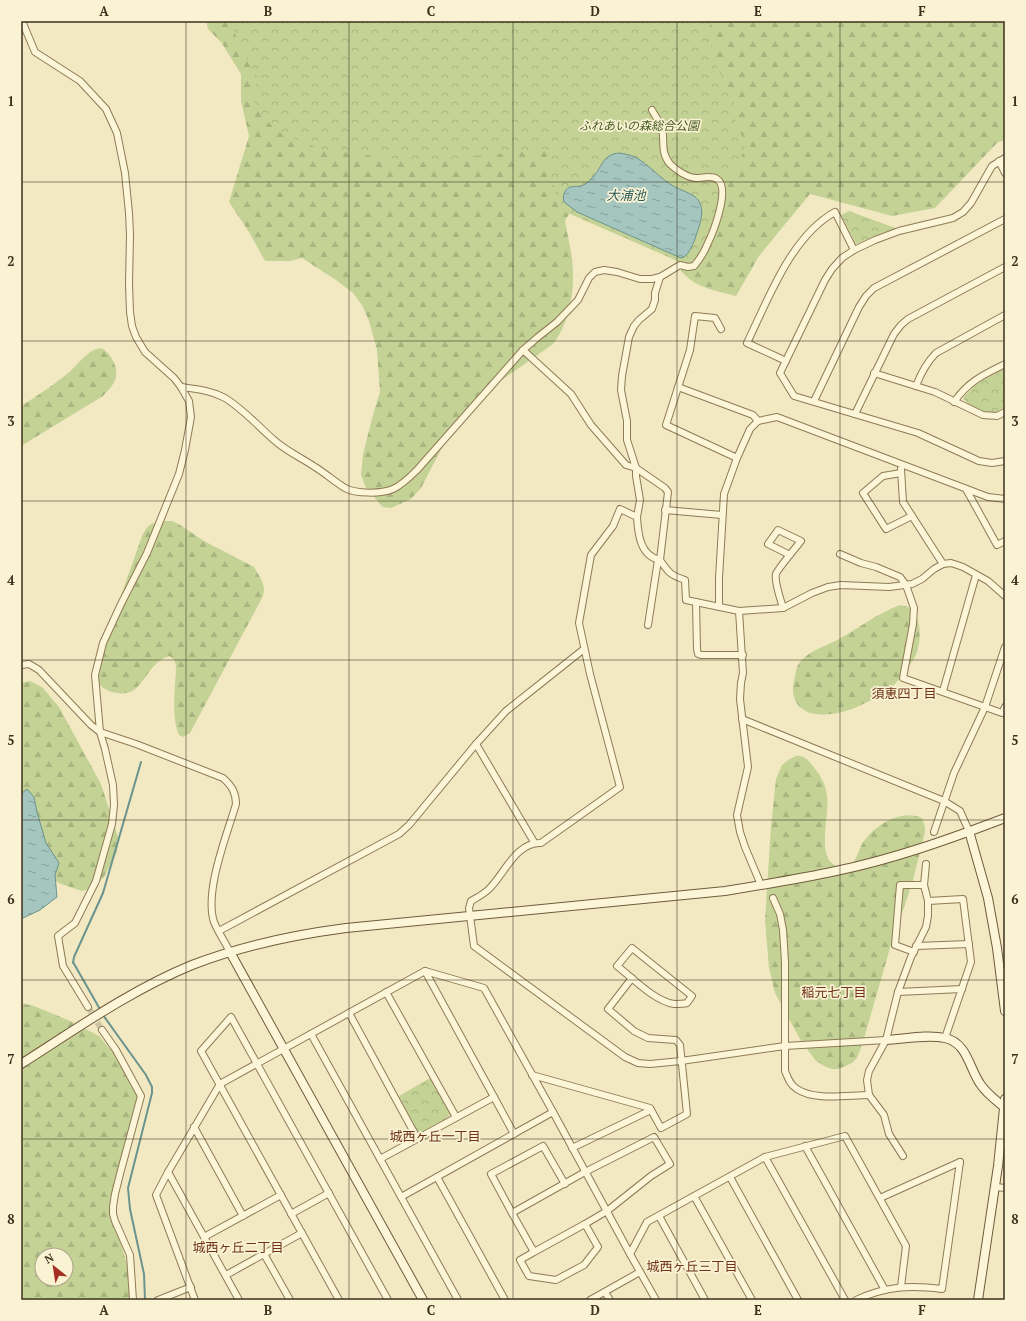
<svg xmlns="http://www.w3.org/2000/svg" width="1026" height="1321" viewBox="0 0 1026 1321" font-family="'PT Serif','Noto Sans JP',serif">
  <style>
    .forest { fill: url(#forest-firs); fill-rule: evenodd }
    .park { fill: url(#park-crowns) }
    .water { fill: url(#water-ripples); stroke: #6b948e }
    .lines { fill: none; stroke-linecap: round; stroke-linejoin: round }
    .stream { stroke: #6b948e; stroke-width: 2 }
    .street-tunnel { stroke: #cec4a2; stroke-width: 6; stroke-dasharray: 6 3; stroke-linecap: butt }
    .street-casing { stroke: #8e7a57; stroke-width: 8 }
    .secondary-casing { stroke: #705b3b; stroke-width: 10 }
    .street { stroke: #fcf5d7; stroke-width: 6 }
    .secondary { stroke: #fcf5d7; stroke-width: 8 }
    .grid { fill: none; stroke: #3d301d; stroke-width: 1; stroke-opacity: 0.55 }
    .labels { text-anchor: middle; stroke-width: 3.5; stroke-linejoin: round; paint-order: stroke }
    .park-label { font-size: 12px; font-style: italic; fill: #475b22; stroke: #f9f2d3 }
    .water-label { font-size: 13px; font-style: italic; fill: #2b5c5e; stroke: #f9f2d3 }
    .neighbourhood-label { font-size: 13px; fill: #6e3318; stroke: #f9f2d3 }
    .neatline { fill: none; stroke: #3d301d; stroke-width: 1.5 }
    .grid-label { font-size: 13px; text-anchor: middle; font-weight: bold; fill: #3d301d }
  </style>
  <defs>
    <pattern id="forest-firs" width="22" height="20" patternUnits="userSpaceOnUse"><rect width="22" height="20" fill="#c4d295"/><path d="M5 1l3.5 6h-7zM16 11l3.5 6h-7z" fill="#a9b580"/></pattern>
    <pattern id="park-crowns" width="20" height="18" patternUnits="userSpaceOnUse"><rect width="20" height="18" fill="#c4d295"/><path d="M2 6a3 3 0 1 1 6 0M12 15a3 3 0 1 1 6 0" fill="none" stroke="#a9b580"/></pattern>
    <pattern id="water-ripples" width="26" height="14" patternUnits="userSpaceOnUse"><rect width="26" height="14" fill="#a5c5bf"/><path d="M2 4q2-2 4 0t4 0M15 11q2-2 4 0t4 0" fill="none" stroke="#88a09b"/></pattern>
  </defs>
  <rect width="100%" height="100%" fill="#f2e9c3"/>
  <!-- forest -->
  <g class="forest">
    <path d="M206,21h799v119l-8,3 -62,65 -43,8 -82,-22 -51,62 -23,40c-22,-6 -52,-10 -59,-35l-95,-58 -13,11 -4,7c3,17 8,35 8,53 1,22 -6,53 -20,70l-54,38 -42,39 -21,38 -15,29 -10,11 -20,9 -8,-1 -17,-19 -5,-13 2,-21 11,-43 6,-19 -3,-42 -8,-29 -7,-16 -9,-12 -17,-13 -34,-22 -12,3h-25l-16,-29 -20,-30 20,-66 -8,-35v-27l-20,-32 -13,-13z"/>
    <path d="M100,348c6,2 9,6 12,11 9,16 3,25 -9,37l-82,50v-40c16,-10 31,-20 46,-32 11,-9 19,-23 33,-26z"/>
    <path d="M165,521h7l8,4 24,16 50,26 8,14 2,7 -1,8 -73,137 -7,4 -4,-2c-8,-20 -4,-45 -3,-66 0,-6 -1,-10 -7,-13 -5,2 -9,4 -13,8 -15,14 -17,35 -44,28 -9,-3 -14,-7 -18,-16l22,-66 26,-74c7,-13 9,-13 23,-15z"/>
    <path d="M900,605c4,1 8,1 11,4 10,10 10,27 7,40 -2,10 -20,33 -28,40 -7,7 -19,11 -29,16 -17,9 -56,18 -66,-5 -2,-6 -3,-11 -1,-18 1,-5 2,-13 4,-17 10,-15 27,-18 41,-26 20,-11 39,-26 61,-34z"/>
    <polygon points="30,681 42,687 59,707 101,784 118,837 117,852 104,877 97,884 89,889 82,891 61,884 48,877 21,826 21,683"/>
    <path d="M796,756c8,-1 12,4 17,10 7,9 13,18 14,30 3,17 -10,57 6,68 4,3 9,5 14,3 9,-4 11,-15 15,-23 11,-18 39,-36 60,-26l3,9v5l-13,52 -22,64 -27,94 -6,16 -5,5 -13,6h-6l-7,-2 -10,-6 -15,-20 -26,-48 -6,-25 -4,-47 6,-95 5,-47 6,-14 6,-5z"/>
    <path d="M21,1003l13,3 34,14 31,16 10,12 6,4 24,45 -24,89 -1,36 16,52 1,26h-110zM42,1255h24v24h-24z"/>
  </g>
  <!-- park -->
  <g class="park">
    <path d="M231,21h479l2,37 16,29 9,23 -1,15 8,15 1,10 -13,24 -8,9c3,14 -18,75 -27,86 -3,3 -5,4 -8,5l-8,-2 1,-9 -121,-53 -9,-29 -6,-32 -125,13 -101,-13 -42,-17 -24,-26 3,-29 -19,-35z"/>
    <polygon points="849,211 898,229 884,232 856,244 841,215"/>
    <path d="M1005,368v39c-3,1 -6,4 -9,5 -10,2 -28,-5 -33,-14l12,-13z"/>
    <polygon points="430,1078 450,1114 449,1117 421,1132 418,1132 399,1096"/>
  </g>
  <!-- water -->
  <g class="water">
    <path d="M620,153c5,1 10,2 15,4 15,8 25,22 40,30 8,4 22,8 25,16 5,11 -2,26 -5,36 -3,7 -7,18 -14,19l-104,-46 -13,-10c-1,-5 -1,-8 2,-12 4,-5 9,-3 15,-4 3,-1 8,-4 10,-7 12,-11 10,-25 29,-26z"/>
    <polygon points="27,789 34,797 37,812 46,843 59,863 55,875 57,897 40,910 21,919 21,794"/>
  </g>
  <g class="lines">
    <!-- stream -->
    <g class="stream">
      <polyline points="101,1011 73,962 73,963 74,957 103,893 141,762"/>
      <polyline points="103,1015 146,1075 152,1087 152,1093 128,1188 130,1209 144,1274 145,1300"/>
    </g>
    <!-- street-tunnel -->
    <polyline class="street-tunnel" points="88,1007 102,1030"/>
    <defs>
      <g id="street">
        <polyline points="22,21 35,52 80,81 106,109 117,133 125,173 129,213 130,235 129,284 130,312 132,326 136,337 145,352 174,378 181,387 189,401 191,417 185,450 179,474 147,553 121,604 103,643 95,675 100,732 105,749 113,785 114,805 112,824 96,881 75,923 58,936 63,966 88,1007"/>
        <polyline points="1005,158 992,166 971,203 963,212 953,218 899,231 875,240 854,250 842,258 832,269 825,280 780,373 794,396 918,433 979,461 992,463 1005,461"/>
        <polyline points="999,161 1005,173"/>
        <path d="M660,277l-5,16v7l-3,9 -13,11 -5,6 -5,11 -7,39 -1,14 6,31v19l9,28v8l4,24 -3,17 -17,-8 -7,17 -22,29 -12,68 11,51 30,113 -79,56c-25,-1 -36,30 -52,46 -5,5 -11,8 -18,12l-2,7 5,38 151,111 13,6 12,1 31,-3 104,-15 101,-6"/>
        <polyline points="721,329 715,318 695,316 690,350 666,425 737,458"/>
        <path d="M523,350l48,44 20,31 35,40 10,3 29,20 3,4 -8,68c9,13 10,15 25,20l1,20 53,11 44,-3 29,-15 16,-6 13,-2 48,2 23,-3 10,-5 12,-10 9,-5 8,-1 12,4 25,14 17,15"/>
        <path d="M786,361l-39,-18c21,-43 44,-107 88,-131l19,38"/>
        <polyline points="874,373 935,392 983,415 997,416 1005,412"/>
        <path d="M916,386c5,-13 10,-23 20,-33l69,-38"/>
        <path d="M181,387c14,2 29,3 42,10 16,8 36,30 51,43 12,11 28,18 41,27 10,6 20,15 30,21 11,6 36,6 48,1 9,-4 17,-12 24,-19l106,-120 15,-13 19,-15 21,-22 11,-22 6,-6 9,-2 13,2 23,7h12l8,-2 20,-12 8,2 6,-1c5,-6 10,-13 13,-21 6,-12 24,-57 10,-66 -6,-4 -14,-1 -21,-1 -8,0 -20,-8 -26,-14 -10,-12 -5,-23 -8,-35 -2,-7 -7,-13 -10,-19"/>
        <polyline points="678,387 753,415 758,421"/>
        <polyline points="814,401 859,307 866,296 874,288 1005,219"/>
        <path d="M954,402c15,-21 29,-27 51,-38"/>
        <polyline points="855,414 894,334 901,325 908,319 1005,267"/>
        <polyline points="901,469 903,502 943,564"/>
        <polyline points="901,473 883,476 863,493 886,529 912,516"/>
        <polyline points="966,489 997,545 1005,541"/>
        <polyline points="665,510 722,515"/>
        <path d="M637,517c1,17 3,39 23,43"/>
        <polyline points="840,554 861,563 876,567 900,577 906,585 914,608 913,624 903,678 1002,713 1005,707"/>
        <polyline points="696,602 697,649 698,654 701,655 743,655"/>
        <polyline points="719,607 719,578 724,494 737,458 750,429 758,421 777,417 988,497 1005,499"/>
        <path d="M783,608c-2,-8 -9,-26 -7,-34 1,-4 21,-28 25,-33l-23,-11 -10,14 22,11"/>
        <polyline points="739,611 743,673 741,683 740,699 748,767 737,815 740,832 745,847 761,885"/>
        <polyline points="648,625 658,560"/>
        <path d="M21,665l8,-1 10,6 52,55 9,7 36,12 87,34c9,8 13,15 13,26 -9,31 -32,87 -22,118 4,10 11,20 16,30"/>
        <polyline points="943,691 976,575"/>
        <polyline points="742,719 944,801 960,811 969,831"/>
        <polyline points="476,744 534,842"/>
        <polyline points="934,832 954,773 985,707 1005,647"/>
        <path d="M773,898l7,16 3,16 2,32v109c3,7 5,14 12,18 17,12 51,6 72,6"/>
        <polyline points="928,901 963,899 971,962 945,1038"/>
        <polyline points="219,931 399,834 409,825 476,744 506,711 584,649"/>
        <polyline points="916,946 969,944"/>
        <path d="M632,948l60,48 -5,7c-4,1 -9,1 -13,1 -20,-3 -41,-26 -57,-38z"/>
        <polyline points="914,952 895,945 900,885 924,885"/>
        <polyline points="425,971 494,1097"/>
        <polyline points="386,992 456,1117"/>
        <polyline points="898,992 962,989"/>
        <polyline points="349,1013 417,1138"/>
        <polyline points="102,1030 116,1050 141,1096 120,1174 115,1194 113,1207 113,1214 115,1221 130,1255 133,1300"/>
        <polyline points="311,1034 458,1300"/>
        <polyline points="532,1075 650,1108 661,1128 687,1114 680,1045 676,1040 648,1038 634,1031 608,1009 632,978"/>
        <polyline points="553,1112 630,1254"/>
        <polyline points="194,1127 243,1216"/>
        <polyline points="805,1146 885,1290"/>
        <polyline points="572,1148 651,1110"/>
        <polyline points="903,1156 889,1134 884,1115 869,1095 867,1080 869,1071 886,1040 898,992 911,957 926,927 928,916 928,901 924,885 926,864"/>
        <polyline points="765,1157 845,1300"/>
        <polyline points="380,1159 494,1097 514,1134"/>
        <polyline points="168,1172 239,1300"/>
        <polyline points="437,1177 505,1300"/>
        <polyline points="730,1177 798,1300"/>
        <polyline points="565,1184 543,1146 491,1174 512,1213 585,1172 654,1137 670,1164 651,1176 607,1211 585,1224"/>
        <polyline points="996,1187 1005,1188"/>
        <polyline points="694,1196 752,1300"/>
        <polyline points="880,1198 960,1162"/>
        <polyline points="512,1213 534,1252 520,1260 529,1276 556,1280 584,1265 598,1247 585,1224 534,1252"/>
        <polyline points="291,1214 329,1193"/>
        <polyline points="659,1216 705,1300"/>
        <polyline points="204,1237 281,1195"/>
        <polyline points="264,1254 290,1300"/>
        <polyline points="226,1275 302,1233"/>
        <polyline points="605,1292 610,1300"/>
        <polyline points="158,1300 191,1287"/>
        <polyline points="195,1300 156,1195 168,1172 220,1084 425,971 484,988 553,1112 401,1197"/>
        <polyline points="339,1300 201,1051 231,1017 388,1300"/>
        <polyline points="590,1300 640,1272"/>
        <polyline points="656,1300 630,1254 647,1222 765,1157 845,1136 906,1246 901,1287"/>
        <path d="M856,1300c30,-14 54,-15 86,-11l18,-127"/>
      </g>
      <g id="secondary">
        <polyline points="969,831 988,898 997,948 1005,1011"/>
        <polyline points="230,952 423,1300"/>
        <path d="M886,1040c18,-1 42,-6 59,-2 23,5 24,31 36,47 6,9 16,16 24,23"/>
        <path d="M21,1064c55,-35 110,-74 171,-99 51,-20 101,-30 154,-37l379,-37c37,-6 74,-12 111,-20 58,-12 114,-32 169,-53"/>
        <polyline points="978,1300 998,1166 1005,1099"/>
      </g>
    </defs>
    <!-- street casing -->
    <use href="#street" class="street-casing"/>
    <!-- secondary casing -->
    <use href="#secondary" class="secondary-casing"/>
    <!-- street -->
    <use href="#street" class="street"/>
    <!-- secondary -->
    <use href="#secondary" class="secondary"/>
  </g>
  <!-- grid -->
  <path class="grid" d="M186,21v1279M349,21v1279M513,21v1279M677,21v1279M840,21v1279M21,182h984M21,341h984M21,501h984M21,660h984M21,820h984M21,980h984M21,1139h984"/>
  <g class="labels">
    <!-- park labels -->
    <g class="park-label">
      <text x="639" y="130">ふれあいの森総合公園</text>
    </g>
    <!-- water labels -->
    <g class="water-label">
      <text x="626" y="200">大浦池</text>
    </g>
    <!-- neighbourhood labels -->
    <g class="neighbourhood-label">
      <text x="904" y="698">須恵四丁目</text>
      <text x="834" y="997">稲元七丁目</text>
      <text x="435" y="1141">城西ヶ丘一丁目</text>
      <text x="238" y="1252">城西ヶ丘二丁目</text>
      <text x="692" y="1271">城西ヶ丘三丁目</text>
    </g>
  </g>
  <!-- border -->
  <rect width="1026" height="1321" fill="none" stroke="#f9f2d3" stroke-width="44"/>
  <!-- north arrow -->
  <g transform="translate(54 1267) rotate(330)"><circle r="19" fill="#f9f2d3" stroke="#aea48a"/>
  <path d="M0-3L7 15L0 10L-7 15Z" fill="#a32e21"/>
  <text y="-6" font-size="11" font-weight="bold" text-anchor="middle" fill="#3d301d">N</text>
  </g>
  <rect x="22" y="22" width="982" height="1277" class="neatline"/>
  <g class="grid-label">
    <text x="104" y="16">A</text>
    <text x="268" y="16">B</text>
    <text x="431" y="16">C</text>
    <text x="595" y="16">D</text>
    <text x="758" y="16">E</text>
    <text x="922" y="16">F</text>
    <text x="11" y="106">1</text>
    <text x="1015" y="106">1</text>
    <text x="11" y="266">2</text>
    <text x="1015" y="266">2</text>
    <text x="11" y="426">3</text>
    <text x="1015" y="426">3</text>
    <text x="11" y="585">4</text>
    <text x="1015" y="585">4</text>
    <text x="11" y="745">5</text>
    <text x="1015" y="745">5</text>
    <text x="11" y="904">6</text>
    <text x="1015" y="904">6</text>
    <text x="11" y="1064">7</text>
    <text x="1015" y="1064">7</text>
    <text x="11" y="1224">8</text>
    <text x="1015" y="1224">8</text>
    <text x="104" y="1315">A</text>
    <text x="268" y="1315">B</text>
    <text x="431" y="1315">C</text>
    <text x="595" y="1315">D</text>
    <text x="758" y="1315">E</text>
    <text x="922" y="1315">F</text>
  </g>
</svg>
